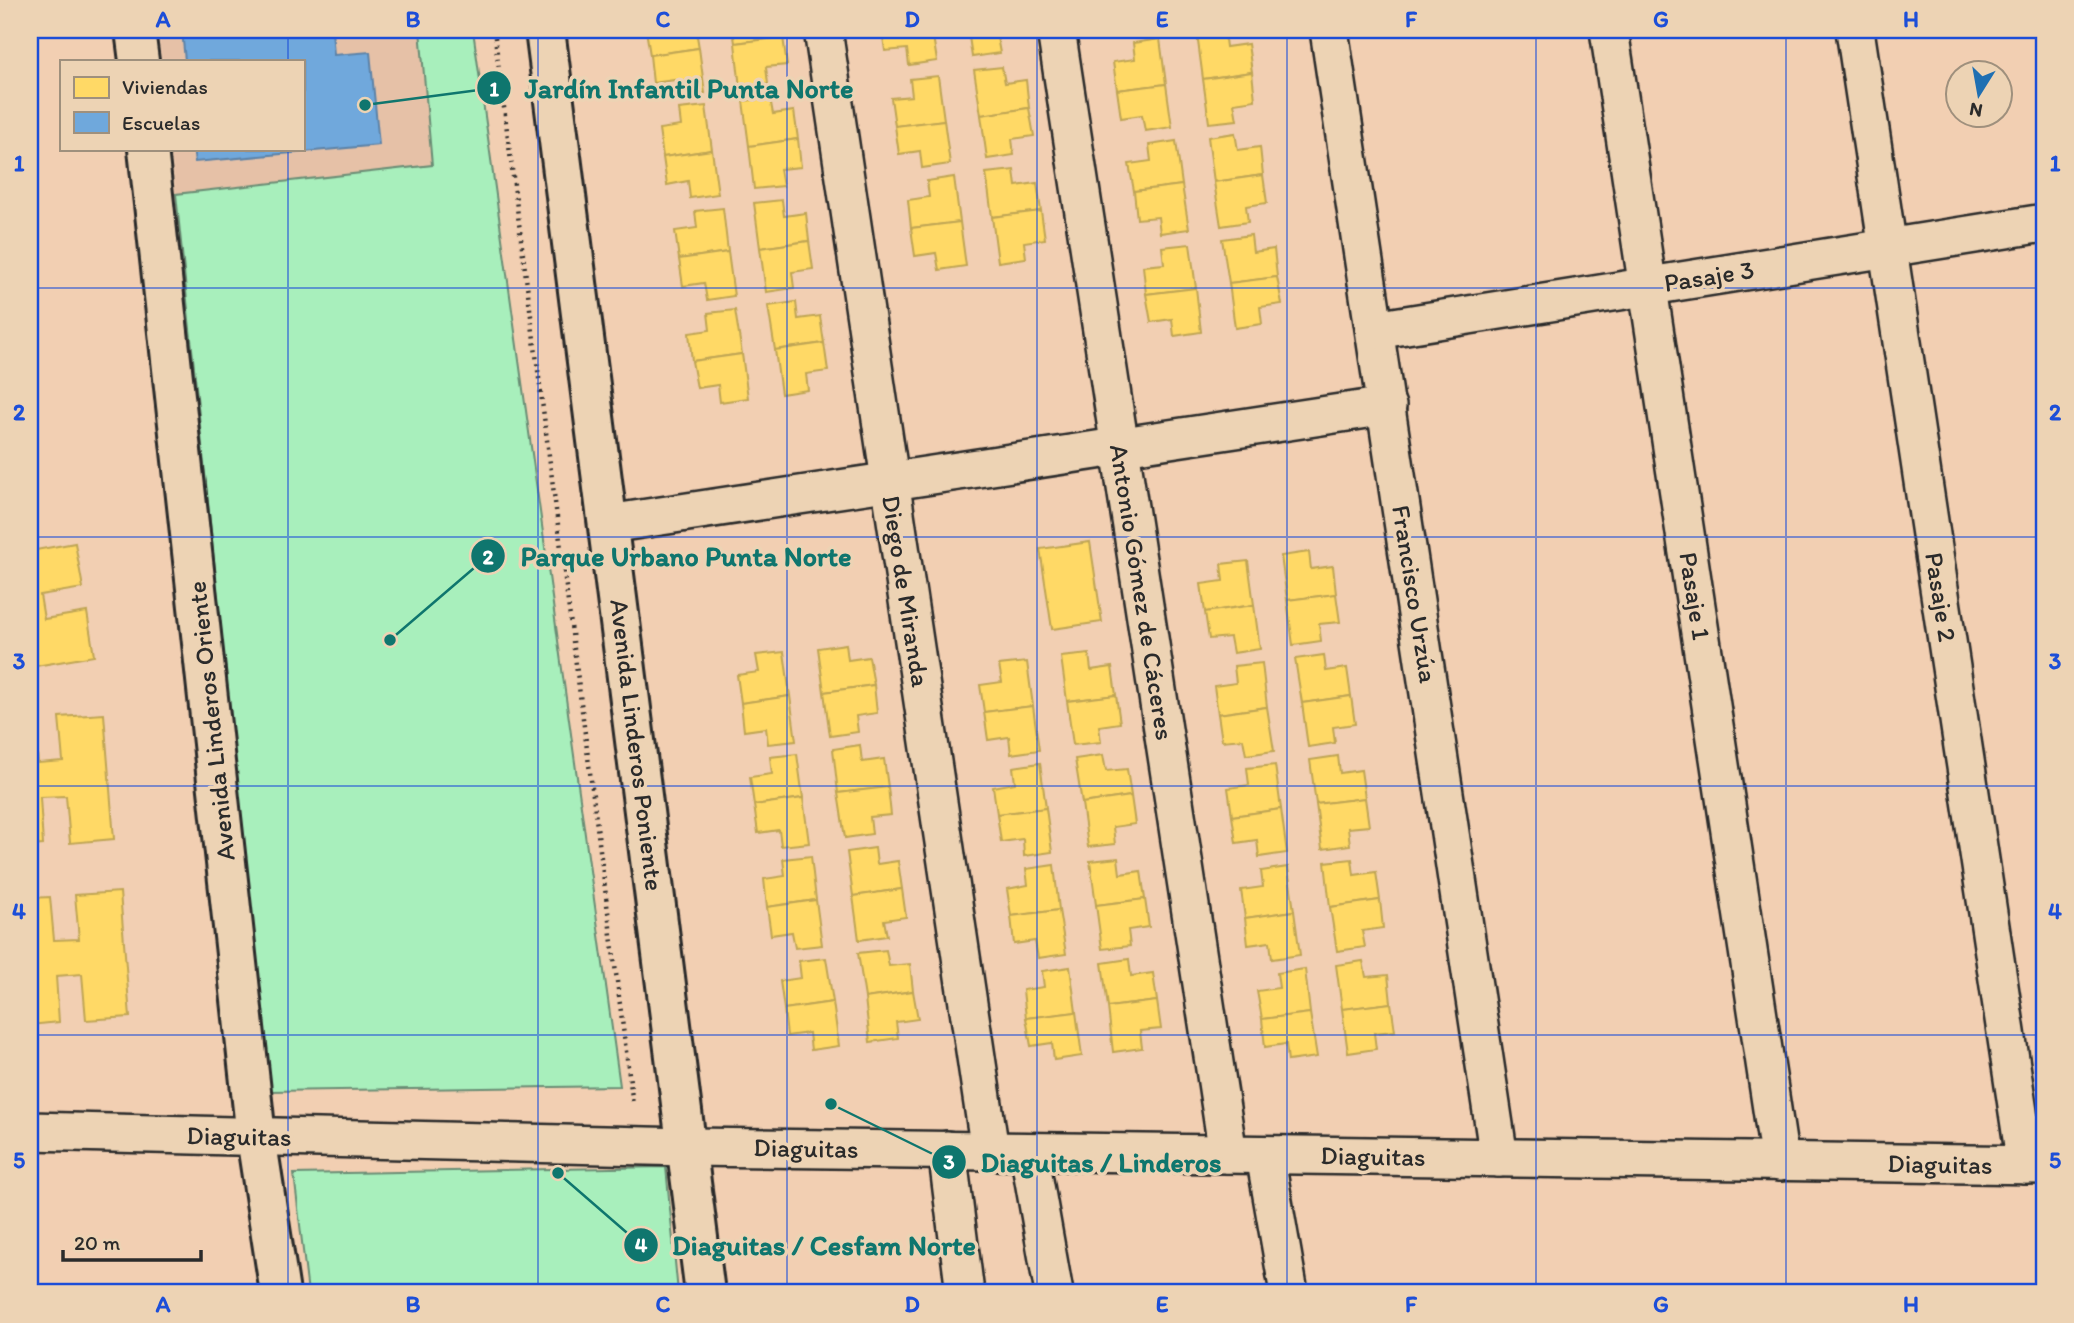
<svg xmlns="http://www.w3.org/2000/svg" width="2074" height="1323" viewBox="0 0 2074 1323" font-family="Itim,sans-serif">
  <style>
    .built { fill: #e6c1a7 }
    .green { fill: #a8efbc; stroke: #6a8d74; stroke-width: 2 }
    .homes { fill: #ffd966; stroke: #bfa554; stroke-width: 2 }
    .schools { fill: #6fa8dc; stroke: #5b82a7; stroke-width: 2 }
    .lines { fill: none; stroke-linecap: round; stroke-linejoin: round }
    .street-casing { stroke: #2b2b2b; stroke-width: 42 }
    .secondary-casing { stroke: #2b2b2b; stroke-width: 44 }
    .path { stroke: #2b2b2b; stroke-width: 4.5; stroke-dasharray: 2 5; stroke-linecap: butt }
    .street { stroke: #edd3b4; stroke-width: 37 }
    .secondary { stroke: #edd3b4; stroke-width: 38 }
    .grid { fill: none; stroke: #1d4ed8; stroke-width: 2; stroke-opacity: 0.55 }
    .labels { text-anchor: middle; stroke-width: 7; stroke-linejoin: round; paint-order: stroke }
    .street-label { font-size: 26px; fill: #2b2b2b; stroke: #edd3b4 }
    .leader { fill: none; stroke: #0f766e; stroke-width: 2.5 }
    .callout-dot { fill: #0f766e; stroke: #edd3b4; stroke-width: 2.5 }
    .mark-label { font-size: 21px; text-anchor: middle; font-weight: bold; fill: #fff }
    .callout-label { font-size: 28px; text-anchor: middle; font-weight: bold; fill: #0f766e; stroke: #edd3b4; stroke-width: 7; stroke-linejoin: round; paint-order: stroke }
    .neatline { fill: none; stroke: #1d4ed8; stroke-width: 2.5 }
    .grid-label { font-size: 23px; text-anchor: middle; font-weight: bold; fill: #1d4ed8 }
  </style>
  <rect width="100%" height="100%" fill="#f2cfb2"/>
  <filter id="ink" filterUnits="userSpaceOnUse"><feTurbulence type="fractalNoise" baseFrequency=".0143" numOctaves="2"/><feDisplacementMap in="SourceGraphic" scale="14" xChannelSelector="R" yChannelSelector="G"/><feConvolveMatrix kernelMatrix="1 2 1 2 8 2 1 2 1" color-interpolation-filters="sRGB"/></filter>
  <g filter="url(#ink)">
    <!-- built -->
    <polygon class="built" points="158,30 420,30 432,165 176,194 171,149 303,149 303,61 162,61"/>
    <!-- green -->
    <g class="green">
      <polygon points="420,30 473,30 620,1086 269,1091 176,194 432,165"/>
      <polygon points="666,1167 678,1293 308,1293 294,1174"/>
    </g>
    <!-- homes -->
    <g class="homes">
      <polygon points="646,30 696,30 699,48 650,55"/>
      <polygon points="733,30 782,30 783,37 735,43"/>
      <polygon points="882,30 932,30 937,61 909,65 907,49 885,51"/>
      <polygon points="968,30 1019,30 1019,34 997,37 1000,53 972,57"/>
      <polygon points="1224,31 1226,47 1248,44 1252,72 1203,79 1197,34"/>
      <polygon points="783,37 787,65 766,67 768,84 740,88 735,43"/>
      <polygon points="1160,39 1166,84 1117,90 1113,62 1135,59 1133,43"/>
      <polygon points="699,48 705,93 677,96 675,80 653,83 650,55"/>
      <polygon points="1002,67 1005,83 1026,80 1029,108 981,115 974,70"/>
      <polygon points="1252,72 1255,100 1234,103 1237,120 1209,123 1203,79"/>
      <polygon points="938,76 944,120 895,126 891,98 912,96 910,79"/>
      <polygon points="1166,84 1172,127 1145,131 1142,115 1121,118 1117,90"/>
      <polygon points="30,88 35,120 30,120"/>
      <polygon points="770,98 773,114 794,111 798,139 749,146 743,101"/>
      <polygon points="706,106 712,150 663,157 659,129 681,126 679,109"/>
      <polygon points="1029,108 1034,136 1012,139 1014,155 987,159 981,115"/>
      <polygon points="944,120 950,164 922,168 920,151 899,154 895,126"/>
      <polygon points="1235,133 1238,150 1260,147 1263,175 1214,182 1208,137"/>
      <polygon points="798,139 801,167 780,169 783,186 754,189 749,146"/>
      <polygon points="1176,141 1182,185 1134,191 1129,164 1151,161 1149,145"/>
      <polygon points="712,150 718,194 690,198 688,181 667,185 663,157"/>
      <polygon points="1014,170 1016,186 1037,183 1041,211 992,217 986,173"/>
      <polygon points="1263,175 1267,203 1246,206 1248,222 1221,226 1214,182"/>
      <polygon points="954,177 960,222 911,228 908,200 929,197 927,181"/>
      <polygon points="1182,185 1189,229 1160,233 1158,217 1137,219 1134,191"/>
      <polygon points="782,200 784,216 806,213 809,241 760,248 754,203"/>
      <polygon points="723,208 728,252 679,259 675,231 697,228 695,211"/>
      <polygon points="1041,211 1045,239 1024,242 1026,258 998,262 992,217"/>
      <polygon points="960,222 966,266 939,270 936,253 915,256 911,228"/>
      <polygon points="1251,235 1253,252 1274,249 1277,277 1229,283 1222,239"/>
      <polygon points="809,241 813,269 792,272 794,288 766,292 760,248"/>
      <polygon points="1190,244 1196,288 1146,294 1143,266 1164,264 1162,247"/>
      <polygon points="728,252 734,296 707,300 704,283 683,286 679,259"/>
      <polygon points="1277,277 1282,304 1260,307 1262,324 1235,328 1229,283"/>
      <polygon points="1196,288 1201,332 1174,336 1172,319 1151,322 1146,294"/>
      <polygon points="796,302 798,319 820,316 824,343 775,350 768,306"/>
      <polygon points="735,310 742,354 692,361 689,333 710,330 708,313"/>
      <polygon points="824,343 828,371 806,374 808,390 781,394 775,350"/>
      <polygon points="742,354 748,398 720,402 718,385 697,388 692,361"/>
      <polygon points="1090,542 1102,622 1052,629 1040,549"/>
      <polygon points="75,543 83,588 40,595 44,619 87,612 94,656 30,667 30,551"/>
      <polygon points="1309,552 1311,569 1333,566 1336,594 1287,600 1281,556"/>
      <polygon points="1248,561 1254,605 1205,612 1201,584 1223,581 1221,564"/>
      <polygon points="1336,594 1340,622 1319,624 1321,641 1293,645 1287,600"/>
      <polygon points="1254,605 1260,649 1233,653 1230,637 1209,639 1205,612"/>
      <polygon points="846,644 848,660 869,657 874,685 824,692 818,648"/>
      <polygon points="784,652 790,696 741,703 737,675 759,672 756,655"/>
      <polygon points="1089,654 1091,670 1112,667 1116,695 1067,701 1061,657"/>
      <polygon points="1324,655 1326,671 1347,668 1351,696 1302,703 1295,659"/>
      <polygon points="1027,662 1033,706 984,712 980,685 1002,682 999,665"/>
      <polygon points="1262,663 1267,707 1218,714 1214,686 1236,683 1234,666"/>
      <polygon points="874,685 877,713 856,716 858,732 830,736 824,692"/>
      <polygon points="1116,695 1120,723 1099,726 1101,742 1073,745 1067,701"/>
      <polygon points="790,696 796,741 768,744 766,728 744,731 741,703"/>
      <polygon points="1351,696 1355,724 1333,727 1335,743 1308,747 1302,703"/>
      <polygon points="1033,706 1039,750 1011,754 1009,737 988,740 984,712"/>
      <polygon points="1267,707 1274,751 1246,755 1243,739 1222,741 1218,714"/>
      <polygon points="104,714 114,839 70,843 66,796 40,797 43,845 30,846 30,719 34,719 38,763 63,761 59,717"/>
      <polygon points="860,745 862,762 884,759 888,787 838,793 833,749"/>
      <polygon points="797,754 803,798 754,805 750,777 772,774 770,757"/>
      <polygon points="1103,755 1106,771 1127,769 1131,796 1082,803 1075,759"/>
      <polygon points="1338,756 1340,773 1361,770 1365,798 1316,804 1310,760"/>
      <polygon points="1040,763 1046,808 997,814 993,787 1015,783 1013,767"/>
      <polygon points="1275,765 1281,809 1232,816 1228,788 1249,785 1247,768"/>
      <polygon points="888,787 891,815 870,817 872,834 845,838 838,793"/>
      <polygon points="1131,796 1135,824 1113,827 1115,844 1088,847 1082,803"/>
      <polygon points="803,798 809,843 781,846 779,830 758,833 754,805"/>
      <polygon points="1365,798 1369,826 1348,828 1350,845 1322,849 1316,804"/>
      <polygon points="1046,808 1052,852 1024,856 1023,839 1001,842 997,814"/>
      <polygon points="1281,809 1287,853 1259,857 1257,840 1236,843 1232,816"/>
      <polygon points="875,848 877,864 898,861 902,889 853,896 847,852"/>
      <polygon points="811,856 816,900 767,907 764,879 785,876 783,859"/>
      <polygon points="1118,858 1120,874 1141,871 1145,899 1096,905 1090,861"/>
      <polygon points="1352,859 1354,875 1376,872 1380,900 1330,907 1325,862"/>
      <polygon points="1054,865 1059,910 1011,916 1007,889 1028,885 1026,869"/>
      <polygon points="1288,867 1294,911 1245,918 1241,890 1263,887 1261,871"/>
      <polygon points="902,889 906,917 884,920 887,936 859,940 853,896"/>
      <polygon points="120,892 130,1017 86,1020 82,974 56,976 59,1022 30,1025 30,898 50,897 54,940 79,939 75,895"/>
      <polygon points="1145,899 1149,927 1128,930 1130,946 1102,949 1096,905"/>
      <polygon points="816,900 822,945 795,948 792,932 771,935 767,907"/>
      <polygon points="1380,900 1383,928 1362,931 1365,947 1337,951 1330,907"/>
      <polygon points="1059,910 1066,954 1038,958 1035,941 1014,944 1011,916"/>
      <polygon points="1294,911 1300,955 1272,959 1270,942 1248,945 1245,918"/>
      <polygon points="886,950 889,966 910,964 913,991 865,998 858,953"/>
      <polygon points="826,958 833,1002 784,1009 780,981 801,978 799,961"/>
      <polygon points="1129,959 1131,976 1153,973 1157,1001 1108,1007 1102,963"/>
      <polygon points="1363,961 1366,977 1388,975 1391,1003 1342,1009 1336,965"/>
      <polygon points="1070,967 1076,1012 1026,1018 1023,990 1044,987 1042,971"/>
      <polygon points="1305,969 1310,1013 1262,1019 1257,991 1279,988 1277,973"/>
      <polygon points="913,991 918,1019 896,1022 898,1038 870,1042 865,998"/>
      <polygon points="1157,1001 1161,1029 1140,1031 1142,1048 1113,1052 1108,1007"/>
      <polygon points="833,1002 839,1046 811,1050 809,1033 787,1036 784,1009"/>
      <polygon points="1391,1003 1395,1031 1374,1033 1376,1049 1348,1053 1342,1009"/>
      <polygon points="1076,1012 1082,1056 1054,1060 1052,1043 1031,1046 1026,1018"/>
      <polygon points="1310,1013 1317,1057 1288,1061 1286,1044 1265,1047 1262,1019"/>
    </g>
    <!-- schools -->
    <polygon class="schools" points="182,30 332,30 334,55 370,52 379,145 195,162 193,149 303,149 303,61 185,61"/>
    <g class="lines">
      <defs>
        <g id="street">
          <polyline points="823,30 990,1151"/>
          <polyline points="1056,30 1228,1154"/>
          <polyline points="1329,30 1499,1158"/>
          <polyline points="1609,30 1780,1162"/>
          <polyline points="1855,30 2026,1165"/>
          <polyline points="1375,330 2044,223"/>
          <polyline points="608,524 1387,406"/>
          <polyline points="30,1131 688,1147 2044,1165"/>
          <polyline points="947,1150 965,1293"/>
          <polyline points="1029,1152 1054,1293"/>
          <polyline points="1265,1155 1289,1293"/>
        </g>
        <g id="secondary">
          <polyline points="135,30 139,61"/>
          <polyline points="545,30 705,1293"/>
          <polyline points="148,149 256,1137 280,1293"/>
        </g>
      </defs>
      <!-- street casing -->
      <use href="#street" class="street-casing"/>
      <!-- secondary casing -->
      <use href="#secondary" class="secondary-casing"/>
      <!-- path -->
      <polyline class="path" points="494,30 633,1105"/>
      <!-- street -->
      <use href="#street" class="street"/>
      <!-- secondary -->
      <use href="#secondary" class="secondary"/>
    </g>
  </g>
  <!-- grid -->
  <path class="grid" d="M288,30v31M538,30v1263M787,30v1263M1037,30v1263M1287,30v1263M1536,30v1263M1786,30v1263M288,149v1144M30,288h2014M30,537h2014M30,786h2014M30,1035h2014"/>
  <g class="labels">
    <!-- street labels -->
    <g class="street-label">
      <text transform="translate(1709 276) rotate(-9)" y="9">Pasaje 3</text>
      <text transform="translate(906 591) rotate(81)" y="9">Diego de Miranda</text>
      <text transform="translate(1142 592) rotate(81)" y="9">Antonio Gómez de Cáceres</text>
      <text transform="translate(1415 594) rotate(81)" y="9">Francisco Urzúa</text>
      <text transform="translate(1695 596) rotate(81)" y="9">Pasaje 1</text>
      <text transform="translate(1941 597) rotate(81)" y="9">Pasaje 2</text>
      <text transform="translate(211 721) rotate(-96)" y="9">Avenida Linderos Oriente</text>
      <text transform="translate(637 745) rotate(83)" y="9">Avenida Linderos Poniente</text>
      <text transform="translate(239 1136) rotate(1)" y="9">Diaguitas</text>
      <text transform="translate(806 1148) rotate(1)" y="9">Diaguitas</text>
      <text transform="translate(1373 1156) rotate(1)" y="9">Diaguitas</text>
      <text transform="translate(1940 1164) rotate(1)" y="9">Diaguitas</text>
    </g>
  </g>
  <!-- callouts -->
  <path class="leader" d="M365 105L494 88M390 640L488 556M831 1104L949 1162M558 1173L641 1245"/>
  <g class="callout-dot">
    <circle cx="365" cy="105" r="7"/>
    <circle cx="390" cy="640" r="7"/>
    <circle cx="831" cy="1104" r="7"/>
    <circle cx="558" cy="1173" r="7"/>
    <circle cx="494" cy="88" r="18"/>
    <circle cx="488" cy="556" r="18"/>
    <circle cx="949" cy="1162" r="18"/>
    <circle cx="641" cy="1245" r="18"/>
  </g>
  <g class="mark-label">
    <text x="494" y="96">1</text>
    <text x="488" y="564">2</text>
    <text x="949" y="1169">3</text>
    <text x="641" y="1252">4</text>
  </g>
  <g class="callout-label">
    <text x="689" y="98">Jardín Infantil Punta Norte</text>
    <text x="686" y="566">Parque Urbano Punta Norte</text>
    <text x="1101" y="1172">Diaguitas / Linderos</text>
    <text x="824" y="1255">Diaguitas / Cesfam Norte</text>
  </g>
  <!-- margin -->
  <rect width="2074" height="1323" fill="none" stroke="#edd3b4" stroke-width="77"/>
  <!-- legend -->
  <rect x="60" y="60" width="245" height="91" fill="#edd3b4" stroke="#9f907d" stroke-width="2"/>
  <rect x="74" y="77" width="35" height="21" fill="#ffd966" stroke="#9f907d" stroke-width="2"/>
  <text x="122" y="94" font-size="21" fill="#2b2b2b">Viviendas</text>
  <rect x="74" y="112" width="35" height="21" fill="#6fa8dc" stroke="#9f907d" stroke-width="2"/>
  <text x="122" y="130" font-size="21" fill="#2b2b2b">Escuelas</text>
  <!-- north arrow -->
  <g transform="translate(1979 94) rotate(191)"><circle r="33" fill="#edd3b4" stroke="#9f907d" stroke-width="2"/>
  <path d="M0-5L12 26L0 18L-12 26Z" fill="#1f6fb2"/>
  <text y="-10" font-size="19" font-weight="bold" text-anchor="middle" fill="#2b2b2b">N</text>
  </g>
  <!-- scale -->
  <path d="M63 1250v10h138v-10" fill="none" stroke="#2b2b2b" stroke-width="3.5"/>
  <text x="74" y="1250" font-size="21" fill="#2b2b2b" stroke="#edd3b4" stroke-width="5" paint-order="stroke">20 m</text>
  <rect x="38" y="38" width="1998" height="1246" class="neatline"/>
  <g class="grid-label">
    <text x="163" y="27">A</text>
    <text x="413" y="27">B</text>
    <text x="663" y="27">C</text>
    <text x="912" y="27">D</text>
    <text x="1162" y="27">E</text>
    <text x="1411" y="27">F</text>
    <text x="1661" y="27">G</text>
    <text x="1911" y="27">H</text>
    <text x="19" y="171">1</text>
    <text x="2055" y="171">1</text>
    <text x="19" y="420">2</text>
    <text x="2055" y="420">2</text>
    <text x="19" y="669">3</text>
    <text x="2055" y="669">3</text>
    <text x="19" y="919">4</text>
    <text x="2055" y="919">4</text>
    <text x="19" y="1168">5</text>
    <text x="2055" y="1168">5</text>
    <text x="163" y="1312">A</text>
    <text x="413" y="1312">B</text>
    <text x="663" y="1312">C</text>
    <text x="912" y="1312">D</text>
    <text x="1162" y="1312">E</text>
    <text x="1411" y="1312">F</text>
    <text x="1661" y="1312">G</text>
    <text x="1911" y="1312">H</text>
  </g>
</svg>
